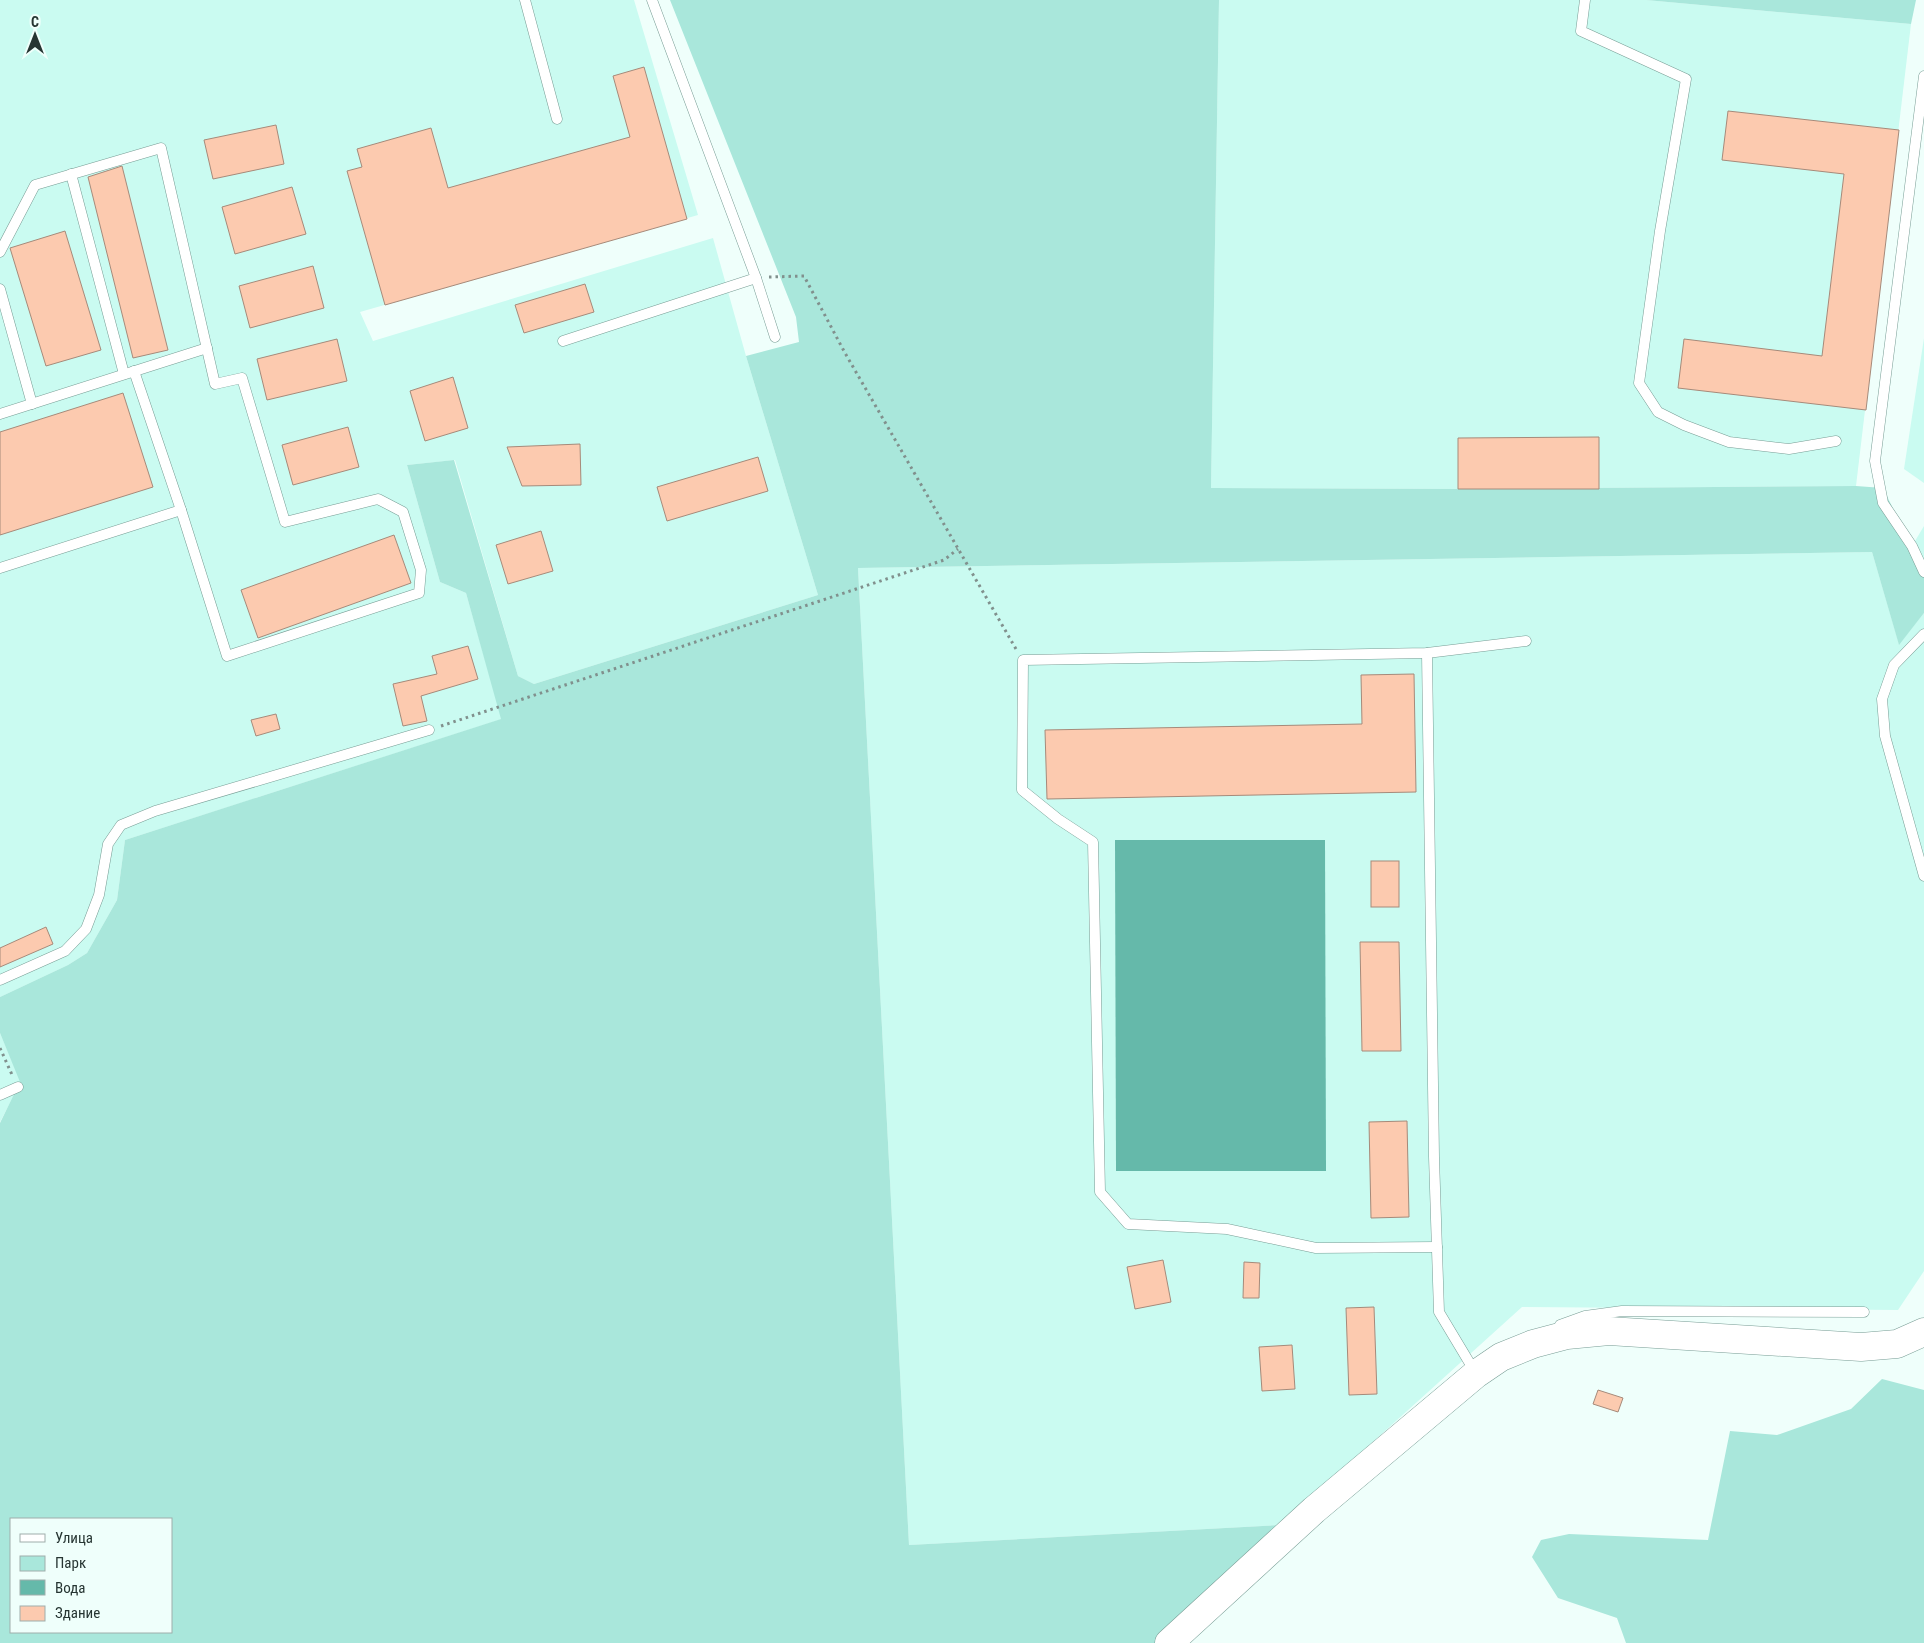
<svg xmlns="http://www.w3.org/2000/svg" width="1924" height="1643" viewBox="0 0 1924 1643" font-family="'Roboto Condensed',sans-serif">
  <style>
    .built { fill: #cafbf1 }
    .green { fill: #a9e7db; fill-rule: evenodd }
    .water { fill: #65b9aa }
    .building { fill: #fccaaf; stroke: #a68a7a }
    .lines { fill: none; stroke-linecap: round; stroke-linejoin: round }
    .lane-casing { stroke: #789d95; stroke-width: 11 }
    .secondary-casing { stroke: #789d95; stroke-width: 29 }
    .path { stroke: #81908d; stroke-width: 3; stroke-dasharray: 2.5 4; stroke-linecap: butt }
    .lane { stroke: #fff; stroke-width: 10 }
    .secondary { stroke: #fff; stroke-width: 28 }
  </style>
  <rect width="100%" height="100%" fill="#effffb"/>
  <!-- built -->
  <g class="built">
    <polygon points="0,0 634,0 698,215 360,312 373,341 713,238 746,356 818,595 534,684 518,676 455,460 407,465 440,582 466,593 502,719 125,840 117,900 87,953 68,965 0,997"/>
    <polygon points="1219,0 1646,0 1911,24 1856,486 1458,489 1211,488"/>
    <polygon points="1924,338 1924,483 1904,469"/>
    <polygon points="1924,526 1924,572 1912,546"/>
    <polygon points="1872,552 1899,644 1924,613 1924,1271 1898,1310 1522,1307 1281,1525 909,1545 858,568"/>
    <polygon points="0,1033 21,1082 0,1122"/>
  </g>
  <!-- green -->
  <g class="green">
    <path d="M670,0h549l-8,488 247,1 398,-3 27,2 41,84v41l-25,32 -27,-93 -1014,16 51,977 372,-20 -126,118h-1155v-520l20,-41 -20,-49v-36l68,-32 19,-12 30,-53 8,-60 376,-121 -35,-126 -26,-11 -33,-117 47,-5 64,216 16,8 284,-89 -72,-239 53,-14 -3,-25zM11,1519h160v113h-160z"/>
    <polygon points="1646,0 1916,0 1911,24"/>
    <polygon points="1882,1379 1924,1390 1924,1643 1626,1643 1617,1618 1558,1598 1532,1557 1541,1540 1569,1534 1708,1540 1730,1431 1777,1435 1851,1409"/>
  </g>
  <!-- water -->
  <polygon class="water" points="1115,840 1325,840 1326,1171 1116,1171"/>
  <!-- building -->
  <g class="building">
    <polygon points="644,67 687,219 385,305 347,171 362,167 357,149 431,128 448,188 630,137 613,76"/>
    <polygon points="1728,111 1899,130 1866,410 1678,388 1684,339 1822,356 1844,174 1722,160"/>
    <polygon points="276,125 284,164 213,179 204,140"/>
    <polygon points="122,166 168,350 133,358 88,177"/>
    <polygon points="292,187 306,234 235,254 222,207"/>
    <polygon points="65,231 101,350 46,366 10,248"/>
    <polygon points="313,266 324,308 250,328 239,286"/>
    <polygon points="585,284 594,312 524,333 515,305"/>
    <polygon points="337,339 347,381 267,400 257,359"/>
    <polygon points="453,377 468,428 425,441 410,391"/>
    <polygon points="123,393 153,487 0,535 0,432"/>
    <polygon points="348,427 359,467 293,485 282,445"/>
    <polygon points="1599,437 1599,489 1458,489 1458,438"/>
    <polygon points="580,444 581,485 522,486 507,447"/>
    <polygon points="758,457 768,491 667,521 657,487"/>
    <polygon points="541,531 553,571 508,584 496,545"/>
    <polygon points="394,535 411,583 258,638 241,590"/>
    <polygon points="468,646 478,679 421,696 427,721 403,726 393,684 437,674 432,656"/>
    <polygon points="1414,674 1416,792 1047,799 1045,730 1362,724 1361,675"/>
    <polygon points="276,714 280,729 256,736 251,720"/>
    <rect x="1371" y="861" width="28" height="46"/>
    <polygon points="46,927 53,944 0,967 0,948"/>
    <polygon points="1360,942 1399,942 1401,1051 1362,1051"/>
    <polygon points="1407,1121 1409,1217 1371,1218 1369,1122"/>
    <polygon points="1163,1260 1171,1302 1135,1309 1127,1267"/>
    <polygon points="1244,1262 1260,1263 1259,1298 1243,1298"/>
    <polygon points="1374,1307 1377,1394 1349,1395 1346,1308"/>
    <polygon points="1292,1345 1295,1389 1262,1391 1259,1347"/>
    <polygon points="1598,1390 1623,1398 1618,1412 1593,1404"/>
  </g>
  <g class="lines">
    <defs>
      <g id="lane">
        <polyline points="525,0 557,119"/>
        <polyline points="1585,0 1581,31 1686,79 1660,231 1639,383 1658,412 1684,425 1729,442 1789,449 1836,441"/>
        <polyline points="1924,76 1875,461 1883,503 1912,546 1924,572"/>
        <polyline points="71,174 124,374"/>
        <polyline points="0,252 35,185 161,148 215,384 242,378 285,522 378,499 403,512 421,570 419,593 227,656 181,510 134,371"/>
        <polyline points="756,278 775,337"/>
        <polyline points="0,289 32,404"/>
        <polyline points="563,341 756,278 652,0"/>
        <polyline points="0,414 207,348"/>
        <polyline points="0,568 181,510"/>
        <polyline points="1924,634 1894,665 1882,699 1885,736 1924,876"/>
        <polyline points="1427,653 1434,1157 1439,1312 1475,1372"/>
        <polyline points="0,980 65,951 86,929 99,895 108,844 121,825 155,811 429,730"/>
        <polyline points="0,1095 18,1087"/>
        <polyline points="1437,1247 1316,1248 1227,1229 1128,1224 1100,1192 1093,842 1058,819 1022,790 1023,660 1427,653 1526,641"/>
        <polyline points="1560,1325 1585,1316 1622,1311 1864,1312"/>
      </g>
      <polyline id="secondary" points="1169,1643 1314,1510 1476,1374 1501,1357 1533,1344 1567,1335 1609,1331 1861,1347 1897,1344 1924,1332"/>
    </defs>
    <!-- lane casing -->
    <use href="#lane" class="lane-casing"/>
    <!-- secondary casing -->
    <use href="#secondary" class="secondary-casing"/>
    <!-- path -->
    <g class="path">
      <polyline points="769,277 804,276 845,353 1016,649"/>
      <polyline points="441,726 944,560 958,549"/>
      <polyline points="0,1048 13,1077"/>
    </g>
    <!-- lane -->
    <use href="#lane" class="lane"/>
    <!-- secondary -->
    <use href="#secondary" class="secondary"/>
  </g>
  <!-- legend -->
  <rect x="10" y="1518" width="162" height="115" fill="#effffb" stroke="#9faeab"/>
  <rect x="20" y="1534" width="25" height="8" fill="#ffffff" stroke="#9faeab"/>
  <text x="55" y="1543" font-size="15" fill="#263532">Улица</text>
  <rect x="20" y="1556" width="25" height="15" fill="#a9e7db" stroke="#9faeab"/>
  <text x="55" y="1568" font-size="15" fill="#263532">Парк</text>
  <rect x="20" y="1580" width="25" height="15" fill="#65b9aa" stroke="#9faeab"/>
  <text x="55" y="1593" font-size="15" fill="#263532">Вода</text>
  <rect x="20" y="1606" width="25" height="15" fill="#fccaaf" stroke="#9faeab"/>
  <text x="55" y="1618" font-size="15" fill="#263532">Здание</text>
  <!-- north arrow -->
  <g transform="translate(35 35)" stroke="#effffb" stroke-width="4" paint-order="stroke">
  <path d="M0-4L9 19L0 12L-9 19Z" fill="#263532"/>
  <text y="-8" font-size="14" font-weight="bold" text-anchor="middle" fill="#263532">С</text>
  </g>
</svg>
